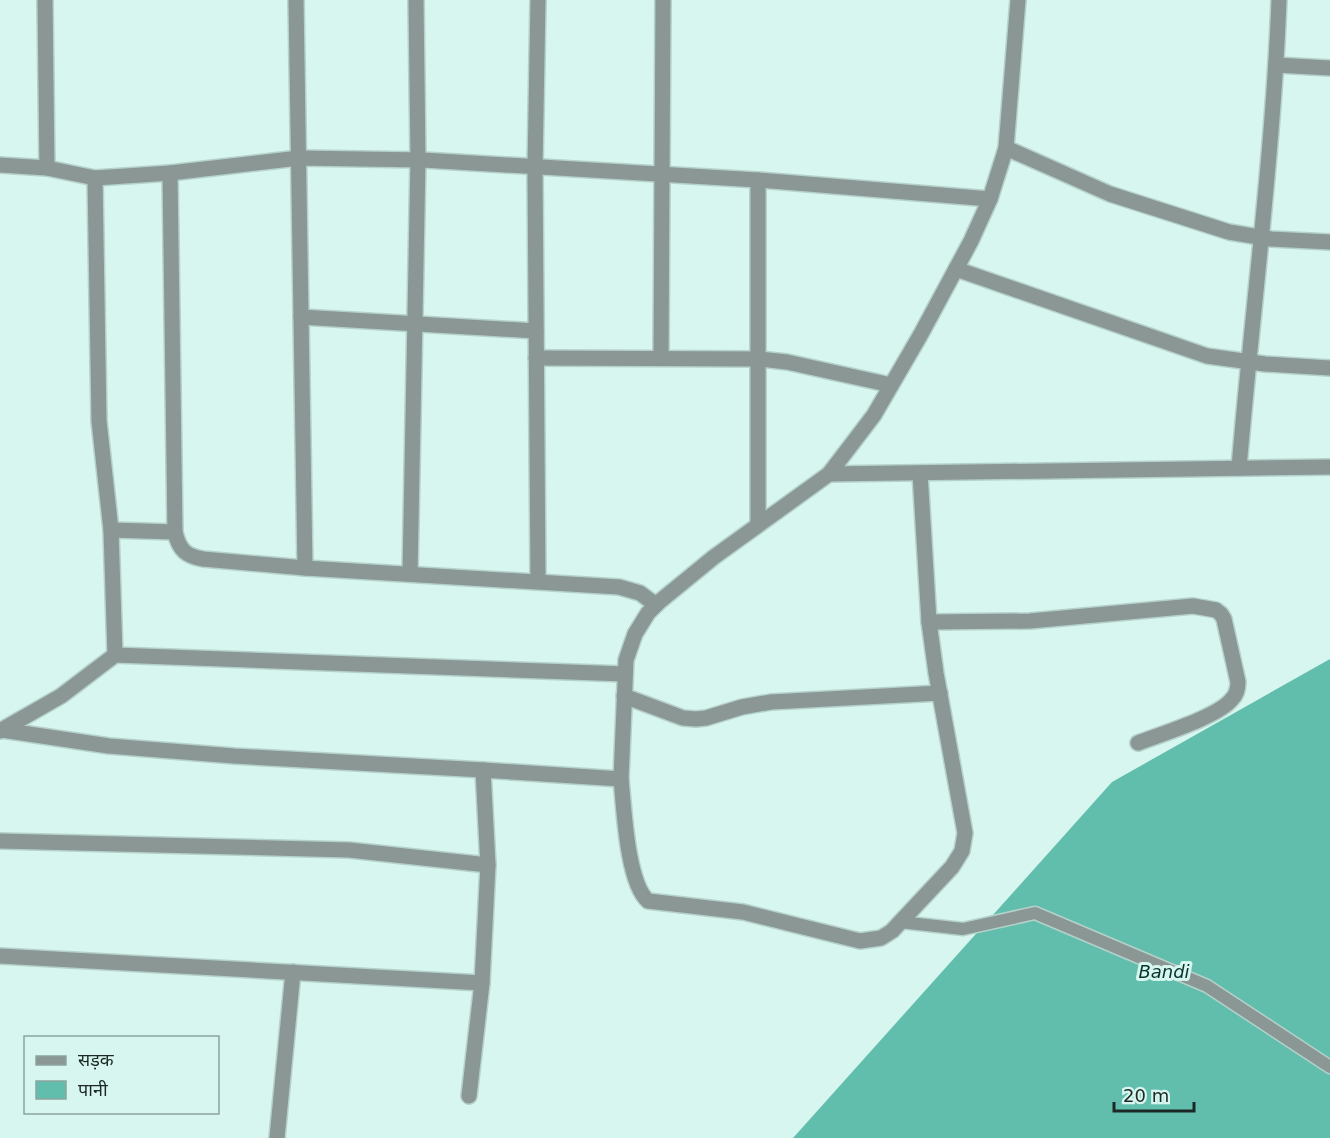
<svg xmlns="http://www.w3.org/2000/svg" width="1330" height="1138" viewBox="0 0 1330 1138" font-family="'DejaVu Sans','Noto Sans Devanagari',sans-serif">
  <style>
    .water { fill: #62beac }
    .lines { fill: none; stroke-linecap: round; stroke-linejoin: round }
    .service-casing { stroke: #b5d1cb; stroke-width: 15 }
    .minor-casing { stroke: #b5d1cb; stroke-width: 18 }
    .service { stroke: #8a9794; stroke-width: 12 }
    .minor { stroke: #8a9794; stroke-width: 15 }
    .labels { text-anchor: middle; stroke-width: 6; stroke-linejoin: round; paint-order: stroke }
    .water-label { font-size: 18px; font-style: italic; fill: #06332c; stroke: #d7f6ef }
  </style>
  <rect width="100%" height="100%" fill="#d7f6ef"/>
  <!-- water -->
  <polygon class="water" points="1330,659 1330,1138 793,1138 1112,782"/>
  <g class="lines">
    <defs>
      <polyline id="service" points="900,922 963,929 1035,913 1207,986 1330,1067"/>
      <g id="minor">
        <polyline points="45,0 47,168"/>
        <polyline points="296,0 305,568"/>
        <polyline points="1276,65 1330,68"/>
        <polyline points="1006,148 1110,194 1229,232 1271,239 1330,242"/>
        <polyline points="0,165 47,168 95,178 170,173 299,158 423,160 758,180 990,199"/>
        <path d="M170,173l5,359c4,18 11,24 28,27l102,9 314,19 21,6 16,12"/>
        <polyline points="758,180 758,525"/>
        <polyline points="956,269 1207,356 1265,364 1330,368"/>
        <polyline points="301,317 536,331"/>
        <polyline points="536,358 759,359 787,362 891,385"/>
        <polyline points="661,358 663,0"/>
        <path d="M1239,468c13,-156 34,-311 40,-468"/>
        <polyline points="829,474 1330,467"/>
        <polyline points="111,530 175,532"/>
        <polyline points="410,574 418,160 416,0"/>
        <polyline points="538,581 535,168 538,0"/>
        <path d="M929,622l101,-1 163,-15 23,4 5,4 3,5 14,63c0,7 -1,12 -6,17 -14,18 -71,35 -94,44"/>
        <polyline points="115,655 625,674"/>
        <polyline points="624,696 683,718 696,719 706,718 742,707 771,702 940,693"/>
        <polyline points="2,730 109,746 234,756 483,770"/>
        <polyline points="0,731 61,696 115,655 111,530 99,421 95,178"/>
        <path d="M621,779c3,29 6,104 27,122l95,11 117,29 21,-3 11,-7 60,-64 10,-16 3,-18 -29,-160 -7,-51 -9,-149"/>
        <polyline points="0,841 349,850 488,865"/>
        <polyline points="0,956 482,983 488,865 483,770 621,779 626,660 635,634 648,613 659,602 714,557 829,474 874,415 921,334 971,241 990,199 1006,148 1018,0"/>
        <polyline points="469,1096 482,983"/>
        <polyline points="277,1138 293,972"/>
      </g>
    </defs>
    <!-- service casing -->
    <use href="#service" class="service-casing"/>
    <!-- minor casing -->
    <use href="#minor" class="minor-casing"/>
    <!-- service -->
    <use href="#service" class="service"/>
    <!-- minor -->
    <use href="#minor" class="minor"/>
  </g>
  <g class="labels">
    <!-- water labels -->
    <g class="water-label">
      <text x="1164" y="978">Bandi</text>
    </g>
  </g>
  <!-- legend -->
  <rect x="24" y="1036" width="195" height="78" fill="#d7f6ef" stroke="#8ca49e" stroke-width="1.5"/>
  <rect x="36" y="1056" width="30" height="9" fill="#8a9794" stroke="#8ca49e" stroke-width="1.5"/>
  <text x="78" y="1066" font-size="18" fill="#1c2825">सड़क</text>
  <rect x="36" y="1081" width="30" height="18" fill="#62beac" stroke="#8ca49e" stroke-width="1.5"/>
  <text x="78" y="1096" font-size="18" fill="#1c2825">पानी</text>
  <!-- scale -->
  <path d="M1114 1102v9h80v-9" fill="none" stroke="#1c2825" stroke-width="3"/>
  <text x="1123" y="1102" font-size="18" fill="#1c2825" stroke="#d7f6ef" stroke-width="4.5" paint-order="stroke">20 m</text>
</svg>
